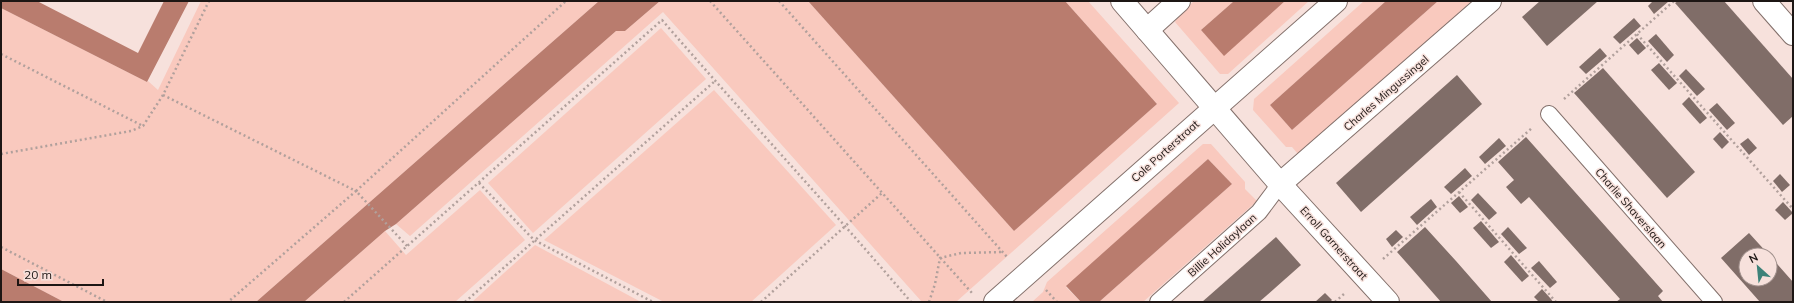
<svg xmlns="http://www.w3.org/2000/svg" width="1794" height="303" viewBox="0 0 1794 303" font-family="Mulish,sans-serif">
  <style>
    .green { fill: #f9c9be }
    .water { fill: #b97c6e }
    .building { fill: #806d68 }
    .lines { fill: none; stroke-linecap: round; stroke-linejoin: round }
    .pedestrian-casing { stroke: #83706b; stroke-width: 18 }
    .minor-casing { stroke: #83706b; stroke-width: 24 }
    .path { stroke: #b1a09c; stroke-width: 2.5; stroke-dasharray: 2 3; stroke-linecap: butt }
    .pedestrian { stroke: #fff; stroke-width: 16 }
    .minor { stroke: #fff; stroke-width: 22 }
    .labels { text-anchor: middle; stroke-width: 3; stroke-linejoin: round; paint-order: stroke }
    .street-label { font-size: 11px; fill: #1d1614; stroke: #f7e1dc }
  </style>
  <rect width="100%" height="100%" fill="#f7e1dc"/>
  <!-- green -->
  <g class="green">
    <polygon points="201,1 599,1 256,302 64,302 1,269 1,8 147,82 148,81 158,90"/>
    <polygon points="660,1 808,1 1014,231 1157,104 1065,1 1088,1 1179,103 956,302 922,302 663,12 410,236 396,224 616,31 625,31"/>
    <polygon points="1194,1 1234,1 1201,30 1224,55 1285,1 1309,1 1228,74 1220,74 1175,22 1179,15"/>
    <polygon points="1364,1 1386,1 1270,105 1292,130 1438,1 1472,1 1298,154 1292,147 1286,147 1253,110 1254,99"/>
    <polygon points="661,28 706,79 533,233 488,183"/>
    <polygon points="714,90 836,225 751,302 664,302 544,240"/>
    <polygon points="1203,144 1211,144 1245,182 1245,189 1257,201 1143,302 1099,302 1232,184 1208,159 1066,287 1081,302 1032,302 1043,292 1047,282"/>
    <polygon points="480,190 525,240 455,302 304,302 385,231 406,255"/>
    <polygon points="535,245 641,302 472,302"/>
  </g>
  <!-- water -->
  <g class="water">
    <polygon points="1,1 37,1 138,53 164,1 189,1 147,82 1,8"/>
    <polygon points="599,1 660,1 625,31 616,31 396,224 385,231 304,302 256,302"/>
    <polygon points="808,1 1065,1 1157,104 1014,231"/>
    <polygon points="1234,1 1285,1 1224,56 1201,30"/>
    <polygon points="1386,1 1438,1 1292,130 1270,105"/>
    <polygon points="1208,159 1232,184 1099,302 1081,302 1066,286"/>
    <polygon points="1,269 64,302 1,302"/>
  </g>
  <!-- building -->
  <g class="building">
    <polygon points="1540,1 1598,1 1547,46 1522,17"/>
    <polygon points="1653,1 1669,1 1654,14 1648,6"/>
    <polygon points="1678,1 1724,1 1793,79 1793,116 1783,125 1675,3"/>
    <polygon points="1634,18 1641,26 1620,44 1613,37"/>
    <polygon points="1656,34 1674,55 1667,62 1648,41"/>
    <polygon points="1637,38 1646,48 1638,55 1629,45"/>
    <polygon points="1600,48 1607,56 1586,74 1579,67"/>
    <polygon points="1659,63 1677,83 1669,90 1651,70"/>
    <polygon points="1603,68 1695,172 1667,198 1574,93"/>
    <polygon points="1686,69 1705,89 1697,96 1679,76"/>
    <polygon points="1457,75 1482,104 1361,212 1336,183"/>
    <polygon points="1689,97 1707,118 1700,124 1682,104"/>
    <polygon points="1717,103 1735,123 1727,130 1709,110"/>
    <polygon points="1720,132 1729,142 1722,149 1713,139"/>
    <polygon points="1526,137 1663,291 1658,296 1663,302 1616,302 1620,299 1529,197 1521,204 1506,187 1514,180 1498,162"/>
    <polygon points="1499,138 1506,146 1485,164 1479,157"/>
    <polygon points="1748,138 1757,148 1749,155 1740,144"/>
    <polygon points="1465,168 1472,176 1451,194 1444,187"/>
    <polygon points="1780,174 1790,185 1782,192 1773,181"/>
    <polygon points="1478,193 1497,213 1489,220 1471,200"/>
    <polygon points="1459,196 1468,207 1460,213 1451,203"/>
    <polygon points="1431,199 1437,207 1417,225 1410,217"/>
    <polygon points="1783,202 1793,213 1785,220 1775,210"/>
    <polygon points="1481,221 1499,242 1491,248 1473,228"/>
    <polygon points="1425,227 1456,261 1492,302 1441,302 1413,270 1397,252"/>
    <polygon points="1508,227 1527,248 1519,254 1501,234"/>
    <polygon points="1396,230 1403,237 1392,247 1386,239"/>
    <polygon points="1749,233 1769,255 1746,255 1746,279 1770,279 1770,256 1793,282 1793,302 1760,302 1721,258"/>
    <polygon points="1276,237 1301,265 1266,296 1259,302 1202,302"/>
    <polygon points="1511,255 1529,276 1522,282 1504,262"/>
    <polygon points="1539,261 1557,282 1550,288 1531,268"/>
    <polygon points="1542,289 1551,299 1553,302 1539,302 1534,297"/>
    <polygon points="1325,293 1332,300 1330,302 1315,302"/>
  </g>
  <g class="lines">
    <defs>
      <g id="pedestrian">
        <polyline points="1549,114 1714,302"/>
        <polyline points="1158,302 1259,212 1280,184"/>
      </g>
      <g id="minor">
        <polyline points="1122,1 1280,184 1388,302"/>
        <polyline points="1764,1 1793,34"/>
        <polyline points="1147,30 1179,1"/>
        <polyline points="1280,184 1490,1"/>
        <polyline points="995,302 1336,1"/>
      </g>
    </defs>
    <!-- pedestrian casing -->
    <use href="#pedestrian" class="pedestrian-casing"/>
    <!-- minor casing -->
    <use href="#minor" class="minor-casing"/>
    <!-- path -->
    <g class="path">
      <polyline points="710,1 972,293"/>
      <polyline points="779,1 1007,257"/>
      <polyline points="1637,34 1793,209"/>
      <polyline points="1,54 143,126"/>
      <polyline points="163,95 356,191 228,302"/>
      <polyline points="1564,99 1674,1"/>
      <polyline points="1,154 131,131 143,126 163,95 209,1"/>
      <polyline points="479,183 534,240 653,302"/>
      <polyline points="1459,192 1556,302"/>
      <polyline points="407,246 356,191 566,1"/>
      <polyline points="1,247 107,302"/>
      <polyline points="1383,259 1532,128"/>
      <polyline points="1046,290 1057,302"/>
      <path d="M344,302l318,-282c82,95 168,187 249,282"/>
      <polyline points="465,302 715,81"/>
      <polyline points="761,302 882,193"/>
      <polyline points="929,302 935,284 940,258 961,253 1003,252"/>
      <polyline points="1335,302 1345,293"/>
    </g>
    <!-- pedestrian -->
    <use href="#pedestrian" class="pedestrian"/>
    <!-- minor -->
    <use href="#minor" class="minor"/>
  </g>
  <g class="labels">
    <!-- street labels -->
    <g class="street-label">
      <text transform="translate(1386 93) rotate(-41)" y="4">Charles Mingussingel</text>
      <text transform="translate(1165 151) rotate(-42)" y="4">Cole Porterstraat</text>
      <text transform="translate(1631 208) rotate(49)" y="4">Charlie Shaverslaan</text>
      <text transform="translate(1334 243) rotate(48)" y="4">Erroll Garnerstraat</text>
      <text transform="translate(1222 245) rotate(-42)" y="4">Billie Holidaylaan</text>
    </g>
  </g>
  <!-- border -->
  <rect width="1794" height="303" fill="none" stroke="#1d1614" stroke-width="4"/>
  <!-- north arrow -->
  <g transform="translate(1758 267) rotate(333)"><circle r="19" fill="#f7e1dc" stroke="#a0908c"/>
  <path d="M0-3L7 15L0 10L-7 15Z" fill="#3d8279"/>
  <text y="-6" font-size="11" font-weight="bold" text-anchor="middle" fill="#1d1614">N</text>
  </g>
  <!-- scale -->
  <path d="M18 279v6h85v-6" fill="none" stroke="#1d1614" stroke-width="2"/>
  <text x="24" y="279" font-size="12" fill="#1d1614" stroke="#f7e1dc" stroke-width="3" paint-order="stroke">20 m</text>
</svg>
